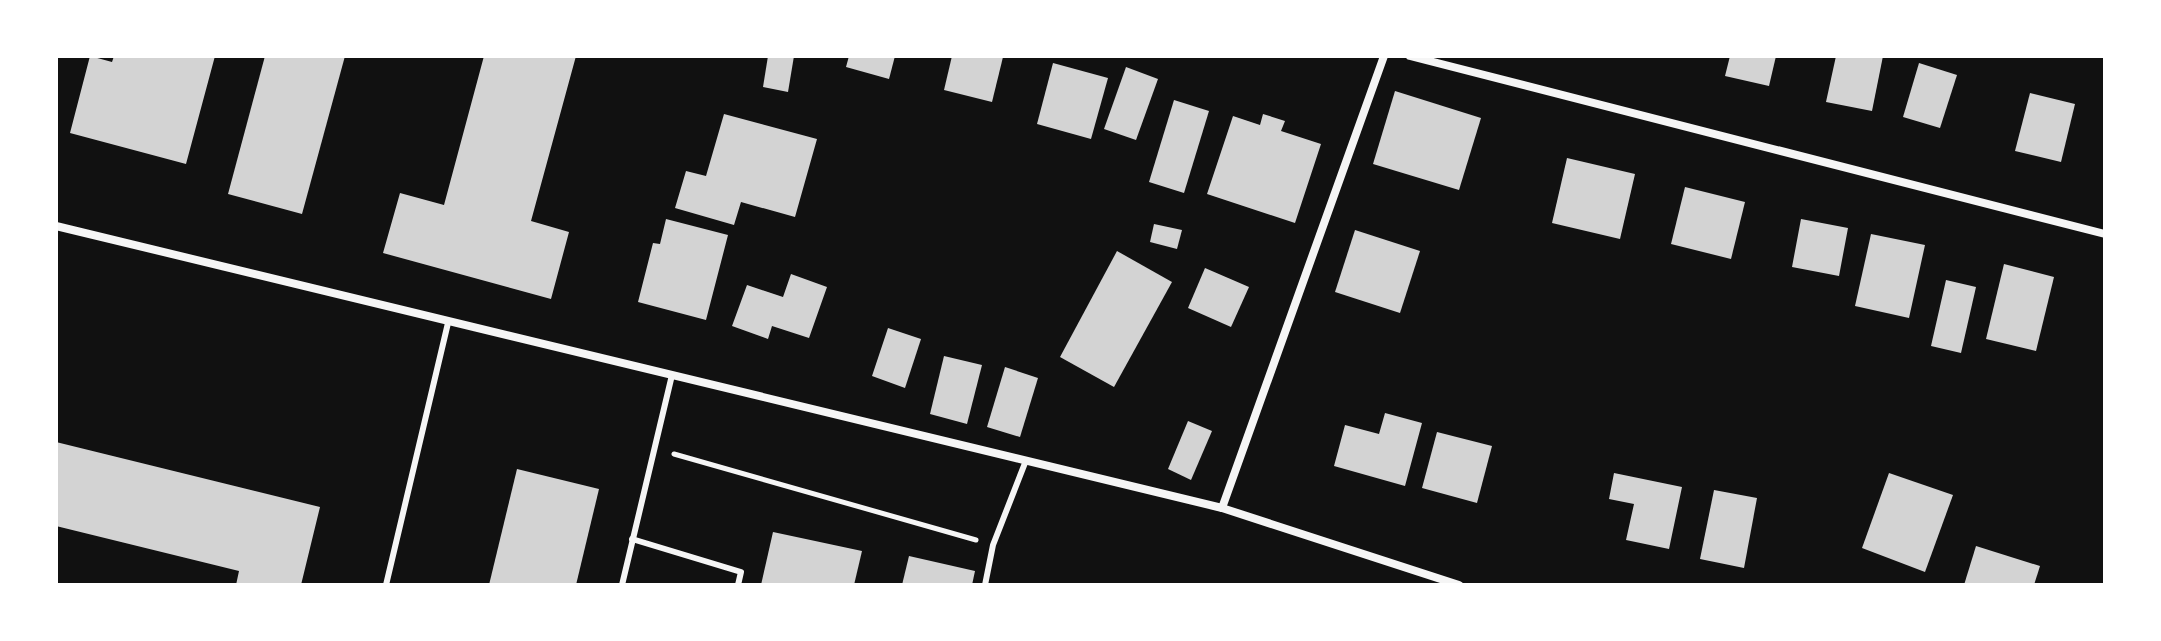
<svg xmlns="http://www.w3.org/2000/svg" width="2161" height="641" viewBox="0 0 2161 641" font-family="Ubuntu,sans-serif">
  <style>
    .building { fill: #d3d3d3 }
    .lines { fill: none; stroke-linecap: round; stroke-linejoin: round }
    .path { stroke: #f5f5f5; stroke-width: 5 }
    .service { stroke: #f5f5f5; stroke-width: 6 }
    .minor { stroke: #f5f5f5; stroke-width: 8 }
  </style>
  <rect width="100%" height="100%" fill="#111"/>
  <!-- building -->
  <g class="building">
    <polygon points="90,56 112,62 114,56 215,56 186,164 70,133"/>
    <polygon points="265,56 345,56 302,214 228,194"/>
    <polygon points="484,56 576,56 531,221 569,232 551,299 383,253 400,193 444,205"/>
    <polygon points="768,56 794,56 788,92 763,87"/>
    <polygon points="849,56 895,56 889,79 846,67"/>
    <polygon points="952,56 1003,57 992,102 944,90"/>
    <polygon points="1730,56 1776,56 1769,86 1725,76"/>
    <polygon points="1836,56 1883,56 1872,111 1826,102"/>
    <polygon points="1053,63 1108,78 1091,139 1037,124"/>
    <polygon points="1919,63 1957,75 1940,128 1903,117"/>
    <polygon points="1126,67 1158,79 1136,140 1104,129"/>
    <polygon points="1395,91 1481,118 1459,190 1373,164"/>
    <polygon points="2030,93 2075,104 2061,162 2015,151"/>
    <polygon points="1174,100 1209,111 1184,193 1149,182"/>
    <polygon points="724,114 817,139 795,217 741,202 734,225 675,208 686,171 706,176"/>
    <polygon points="1263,114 1285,121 1281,131 1321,144 1295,223 1207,194 1233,116 1260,125"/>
    <polygon points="1567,158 1635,174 1620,239 1552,223"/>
    <polygon points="1685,187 1745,202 1731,259 1671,244"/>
    <polygon points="666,219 728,235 706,320 638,302 653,243 660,244"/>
    <polygon points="1801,219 1848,228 1839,276 1792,267"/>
    <polygon points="1154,224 1182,230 1177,249 1150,242"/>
    <polygon points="1355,230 1420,251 1400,313 1335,292"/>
    <polygon points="1871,234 1925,245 1909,318 1855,306"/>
    <polygon points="1117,251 1172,282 1114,387 1060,357"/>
    <polygon points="2004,264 2054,277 2036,351 1986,339"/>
    <polygon points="1205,268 1249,287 1231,327 1188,308"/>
    <polygon points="791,274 827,287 809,338 772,326 768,339 732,326 747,285 783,297"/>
    <polygon points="1946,280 1976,287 1961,353 1931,346"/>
    <polygon points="888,328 921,339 905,388 872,376"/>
    <polygon points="944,356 982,365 967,424 930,414"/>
    <polygon points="1005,367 1038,378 1020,437 987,427"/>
    <polygon points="1385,413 1422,423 1405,486 1334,466 1345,425 1379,434"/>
    <polygon points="1188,421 1212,431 1191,480 1168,469"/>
    <polygon points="1437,432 1492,446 1477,503 1422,488"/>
    <polygon points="56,442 320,507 301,585 236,585 239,571 56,526"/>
    <polygon points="517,469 599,489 576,585 489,585"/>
    <polygon points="1614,473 1682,487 1669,549 1626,540 1634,504 1609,499"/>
    <polygon points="1889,473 1953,495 1925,572 1862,548"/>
    <polygon points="1714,490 1757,498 1744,568 1700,559"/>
    <polygon points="773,532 862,551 854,585 761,585"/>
    <polygon points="1976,546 2040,566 2034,585 1964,585"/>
    <polygon points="909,556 975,571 972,585 902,585"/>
  </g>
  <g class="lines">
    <!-- path -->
    <polyline class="path" points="674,454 976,540"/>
    <!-- service -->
    <g class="service">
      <polyline points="632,539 741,572 738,585"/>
      <polyline points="386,585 448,323"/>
      <polyline points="622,585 672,375"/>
      <polyline points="985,585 993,545 1025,463"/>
    </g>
    <!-- minor -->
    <g class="minor">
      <polyline points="1410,56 2105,234"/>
      <polyline points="56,226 1222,508 1459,585"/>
      <polyline points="1222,508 1384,56"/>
    </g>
  </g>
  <!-- border -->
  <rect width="2161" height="641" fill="none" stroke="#ffffff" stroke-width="116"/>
</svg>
